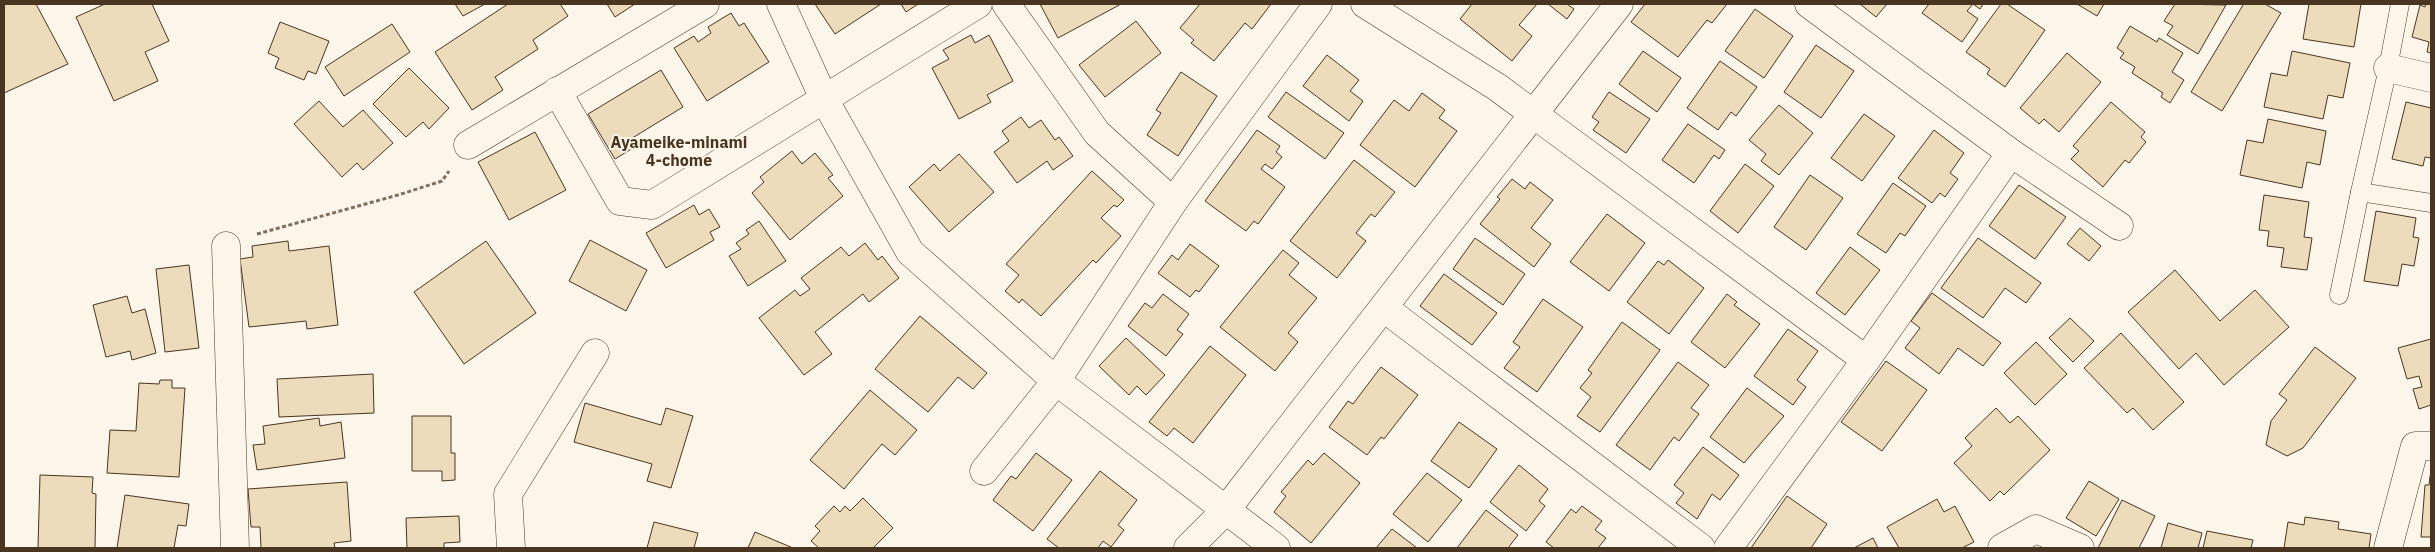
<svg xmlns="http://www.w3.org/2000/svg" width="2435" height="552" viewBox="0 0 2435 552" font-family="'IBM Plex Sans',sans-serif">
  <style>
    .building { fill: #ecdcbc; stroke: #4a3520 }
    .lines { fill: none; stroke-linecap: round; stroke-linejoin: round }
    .lane-casing { stroke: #4a3520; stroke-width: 19 }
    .street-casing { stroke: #4a3520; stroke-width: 29 }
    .path { stroke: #7f6f5c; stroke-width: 3; stroke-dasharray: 4 2.5; stroke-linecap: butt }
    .lane { stroke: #fbf6e9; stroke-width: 18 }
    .street { stroke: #fbf6e9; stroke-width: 28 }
    .labels { text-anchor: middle; stroke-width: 4; stroke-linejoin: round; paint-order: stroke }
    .neighbourhood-label { font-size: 16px; font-weight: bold; fill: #4a3520; stroke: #fbf6e9 }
  </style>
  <rect width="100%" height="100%" fill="#fbf6e9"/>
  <!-- building -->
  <g class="building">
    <polygon points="4,4 36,4 68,64 4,93"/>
    <polygon points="105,4 152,4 169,41 145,52 158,81 114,101 76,17"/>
    <polygon points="455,4 485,4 463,16"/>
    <polygon points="508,4 560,4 568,16 533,40 538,49 495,77 503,90 472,110 435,52"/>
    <polygon points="607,4 635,4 615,17"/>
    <polygon points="815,4 881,4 835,34"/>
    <polygon points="901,4 918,4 906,12"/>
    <polygon points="1040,4 1121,4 1058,38"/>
    <polygon points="1200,4 1271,4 1252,29 1245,23 1214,61 1191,43 1194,40 1180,28"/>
    <polygon points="1472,4 1537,4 1519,25 1532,36 1512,61 1460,19"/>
    <polygon points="1548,4 1567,4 1574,9 1567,19"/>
    <polygon points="1645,4 1727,4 1712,23 1707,20 1678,57 1631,22"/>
    <polygon points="1860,4 1887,4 1876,17"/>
    <polygon points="1929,4 1983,4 1980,9 1973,4 1967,11 1978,19 1962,42 1922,13"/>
    <polygon points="2001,4 2007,4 2045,30 2005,87 1987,74 1990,69 1966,52"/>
    <polygon points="2077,4 2104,4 2097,16"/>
    <polygon points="2175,4 2226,5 2198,54 2167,35 2173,26 2164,21"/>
    <polygon points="2241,4 2265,4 2281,13 2222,111 2191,92 2243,5"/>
    <polygon points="2309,4 2361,4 2354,47 2303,39"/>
    <polygon points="2426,4 2431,4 2431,53 2427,52 2429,42 2412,37 2420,5 2425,7"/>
    <polygon points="1755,9 1793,36 1764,78 1725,51"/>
    <polygon points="731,13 739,26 744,23 769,62 707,101 674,48 694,36 698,42 711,33 708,27"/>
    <polygon points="1136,21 1161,53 1105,97 1079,65"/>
    <polygon points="280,22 329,41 316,74 308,71 304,80 275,68 279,58 268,53"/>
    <polygon points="392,24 410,52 344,96 325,67"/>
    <polygon points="2130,26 2157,42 2159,38 2183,53 2172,72 2184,80 2170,103 2161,97 2163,93 2132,73 2135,67 2120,58 2124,53 2117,48"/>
    <polygon points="971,35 975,43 989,35 1013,81 987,95 991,102 959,119 932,68 949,59 943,50"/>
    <polygon points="1816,45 1854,71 1821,118 1784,92"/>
    <polygon points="1643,51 1681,78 1657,112 1619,84"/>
    <polygon points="2292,51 2350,63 2343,98 2328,95 2323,119 2264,107 2271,73 2287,76"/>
    <polygon points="2067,53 2101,82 2059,132 2044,119 2039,124 2020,108"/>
    <polygon points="1327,55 1359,80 1350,91 1363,101 1349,121 1303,86"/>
    <polygon points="1720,61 1757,87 1736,116 1731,112 1718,130 1687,108"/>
    <polygon points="409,68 449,108 429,129 423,122 406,137 373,104"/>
    <polygon points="661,70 683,107 629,140 633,148 615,159 588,114"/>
    <polygon points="1181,72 1217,96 1178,156 1147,135 1161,113 1156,110"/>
    <polygon points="1286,92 1344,133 1325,159 1268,117"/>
    <polygon points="1609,92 1650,119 1626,153 1593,130 1599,122 1592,117"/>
    <polygon points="1422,93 1445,110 1439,118 1457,131 1415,187 1360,145 1394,100 1409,111"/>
    <polygon points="319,101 343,127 363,110 393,143 363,170 357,163 342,177 294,124"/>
    <polygon points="2111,102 2145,132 2141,137 2146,142 2129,163 2125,160 2103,187 2071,159 2079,151 2073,146"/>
    <polygon points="2406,102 2431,108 2431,158 2425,157 2423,166 2392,159"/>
    <polygon points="1779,105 1813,133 1779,175 1761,161 1766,154 1749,140"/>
    <polygon points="1864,114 1895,136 1862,181 1831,158"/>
    <polygon points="1021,117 1029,128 1041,120 1055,140 1059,137 1073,156 1053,170 1047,161 1017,183 994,152 1009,141 1002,131"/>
    <polygon points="2268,119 2326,131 2320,165 2307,162 2302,188 2240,175 2247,140 2263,143"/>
    <polygon points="1688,124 1725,150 1719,159 1714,155 1694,183 1662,160"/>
    <polygon points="1257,130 1280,146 1276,152 1282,157 1272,169 1265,164 1261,169 1285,187 1258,224 1254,221 1246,231 1205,201"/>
    <polygon points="1934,130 1964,153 1950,173 1958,179 1945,197 1940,193 1932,203 1898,178"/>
    <polygon points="535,132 566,190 509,220 478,162"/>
    <polygon points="792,151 802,164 815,153 833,175 828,178 843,196 790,240 752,193 764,182 760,177"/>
    <polygon points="959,154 994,192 949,232 909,187 934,164 940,171"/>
    <polygon points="1354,160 1395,192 1375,217 1371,214 1356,233 1366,241 1337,278 1290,241"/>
    <polygon points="1745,164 1774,186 1738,233 1710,211"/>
    <polygon points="1092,171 1124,200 1117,207 1114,205 1101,218 1121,236 1096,263 1093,260 1041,316 1022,299 1019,303 1005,291 1019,275 1006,264"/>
    <polygon points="1810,175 1843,198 1806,250 1774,227"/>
    <polygon points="1512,179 1525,189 1530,182 1553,200 1531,228 1551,244 1534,267 1480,224 1500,199 1497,197"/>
    <polygon points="1893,183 1926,206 1905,236 1900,233 1886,253 1857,234"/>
    <polygon points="2019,185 2066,217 2035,259 1989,226"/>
    <polygon points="2264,195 2309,202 2304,237 2312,238 2307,270 2281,267 2284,248 2267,246 2269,231 2259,230"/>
    <polygon points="694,205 699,215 709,209 720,227 710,232 714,240 666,268 646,233"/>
    <polygon points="2376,211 2416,218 2413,237 2419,238 2414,266 2402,264 2398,286 2364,281"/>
    <polygon points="1607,214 1645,243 1609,291 1570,262"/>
    <polygon points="759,221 786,261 748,286 729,256 741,249 736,243 749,234 746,230"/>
    <polygon points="2080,228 2101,246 2089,261 2067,244"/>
    <polygon points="1475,238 1525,274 1503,305 1453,269"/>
    <polygon points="1978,238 2041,283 2026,303 2005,288 1983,318 1941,288"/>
    <polygon points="590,240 647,270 626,311 569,281"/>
    <polygon points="288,241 289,251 329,246 338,325 307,329 306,321 249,327 240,259 253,257 252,246"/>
    <polygon points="486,241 536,313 464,364 414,292"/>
    <polygon points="865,243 878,260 882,256 899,278 869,302 863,294 815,332 832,354 804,375 759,318 795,290 800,296 810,289 801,278 841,247 849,256"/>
    <polygon points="1190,244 1219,266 1199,292 1196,290 1190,297 1158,273 1172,255 1178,260"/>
    <polygon points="1850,247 1880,270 1845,315 1816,293"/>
    <polygon points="1283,250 1299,263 1289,275 1317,298 1288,333 1298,342 1275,371 1220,327"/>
    <polygon points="1668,260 1704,288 1669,334 1627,302 1658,261 1664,265"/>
    <polygon points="189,265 199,348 165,352 156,269"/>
    <polygon points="2175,270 2220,321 2255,290 2289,327 2224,385 2196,353 2179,369 2128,312"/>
    <polygon points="1444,274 1497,313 1472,345 1420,306"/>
    <polygon points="1932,293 2001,343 1983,366 1958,348 1939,374 1905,348 1920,328 1911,321"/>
    <polygon points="1163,294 1189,314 1177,330 1183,334 1166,356 1128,326 1145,303 1152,308"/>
    <polygon points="1727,294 1737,302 1734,305 1760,324 1725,368 1691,342"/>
    <polygon points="127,296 132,313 145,309 156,353 132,360 130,351 106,357 93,305"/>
    <polygon points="1543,299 1583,327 1537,392 1504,368 1520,347 1513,342"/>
    <polygon points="920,316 987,373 973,389 958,377 928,412 875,369"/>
    <polygon points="2070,318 2094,341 2073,362 2049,338"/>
    <polygon points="1622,322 1660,350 1600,432 1577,416 1591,397 1580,388 1592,373 1588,370"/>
    <polygon points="1788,329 1818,351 1797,380 1806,387 1793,405 1754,376"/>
    <polygon points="2121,333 2184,402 2153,430 2133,408 2127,413 2084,368"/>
    <polygon points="1126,338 1165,375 1146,395 1137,386 1129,395 1099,366"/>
    <polygon points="2431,339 2431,405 2419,409 2413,389 2422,387 2419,376 2407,379 2398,348"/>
    <polygon points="2036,342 2067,374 2035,405 2004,373"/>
    <polygon points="1210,346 1246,375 1193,443 1174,428 1167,436 1149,422"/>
    <polygon points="2315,347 2356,378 2303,448 2287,456 2266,445 2271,421 2287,400 2279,394"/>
    <polygon points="1886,361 1927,390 1882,451 1841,422"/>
    <polygon points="1678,362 1709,385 1691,408 1699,414 1679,441 1674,437 1650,470 1616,445"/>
    <polygon points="1381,367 1418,395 1384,439 1381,437 1367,455 1329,427 1348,401 1353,404"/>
    <polygon points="373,374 374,413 279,417 277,379"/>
    <polygon points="160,380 172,380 172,388 185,388 179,477 107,473 110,430 136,431 139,383 159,384"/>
    <polygon points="1747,388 1784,416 1744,463 1710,437"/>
    <polygon points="870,390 917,430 895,455 882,444 844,489 810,460"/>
    <polygon points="585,403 661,425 666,408 693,416 671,488 647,481 652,464 574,442"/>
    <polygon points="1996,408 2010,423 2018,416 2050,450 2004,495 2000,491 1990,501 1954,463 1972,446 1965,438"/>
    <polygon points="412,416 451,416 451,453 455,453 455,480 442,481 442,471 412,471"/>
    <polygon points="319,418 320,426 341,422 345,458 257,470 253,445 265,444 263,426"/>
    <polygon points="1459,422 1497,449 1469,488 1431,461"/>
    <polygon points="1703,447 1739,475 1720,500 1712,494 1697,519 1676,503 1684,493 1674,485"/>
    <polygon points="1036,453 1072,480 1033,531 993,500 1011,476 1016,479"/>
    <polygon points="1324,453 1360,483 1311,543 1274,512 1286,496 1281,492 1308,460 1313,465"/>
    <polygon points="1519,465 1548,489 1539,501 1545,506 1526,531 1490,502"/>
    <polygon points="1100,471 1137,500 1118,525 1124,530 1111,547 1103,541 1098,548 1059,548 1047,539"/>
    <polygon points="1427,473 1462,500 1428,542 1393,514"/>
    <polygon points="40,475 93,477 92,493 96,494 95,548 38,548"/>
    <polygon points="2430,476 2431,476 2431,537 2421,537 2425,485 2429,485"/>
    <polygon points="2089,481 2119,499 2096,536 2066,518"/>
    <polygon points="347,482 351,541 334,543 335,548 261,548 260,527 251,527 248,489"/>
    <polygon points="125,495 189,504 186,526 178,525 174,548 117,548"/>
    <polygon points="1787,496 1827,524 1811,548 1751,548"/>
    <polygon points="863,498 893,528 873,548 819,548 811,541 820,531 815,526 834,506 840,512 845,506 850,511"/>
    <polygon points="1937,499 1944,512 1955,506 1974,542 1962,548 1899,548 1887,527"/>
    <polygon points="2122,500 2155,516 2139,548 2098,548"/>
    <polygon points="1582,506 1602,521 1595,530 1606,538 1598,548 1554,548 1546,542 1571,509 1576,513"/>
    <polygon points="1486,510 1518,535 1508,548 1457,548"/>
    <polygon points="459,516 460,542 444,543 444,548 407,548 406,518"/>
    <polygon points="2305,517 2339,522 2338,529 2371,534 2369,548 2284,548 2288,522 2304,525"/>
    <polygon points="654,522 698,533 694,548 647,548"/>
    <polygon points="2168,523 2202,533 2198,548 2161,548"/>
    <polygon points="1392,529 1417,548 1376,548"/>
    <polygon points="2207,531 2253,540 2251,548 2203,548"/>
    <polygon points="755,532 793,548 748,548"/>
    <polygon points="1873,538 1878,548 1854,548"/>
  </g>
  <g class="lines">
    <defs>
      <g id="lane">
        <polyline points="2400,4 2388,68 2360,192 2431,203"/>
        <polyline points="2339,295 2360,192"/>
      </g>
      <g id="street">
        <polyline points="781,4 824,99 910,252 1056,381 1276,548"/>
        <polyline points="1006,4 1097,133 1173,202"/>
        <polyline points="1365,4 1497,87 1866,360"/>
        <polyline points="1809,4 2011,153 2119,226"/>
        <polyline points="2388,68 2431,78"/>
        <polyline points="557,91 620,201 652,205 978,4"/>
        <polyline points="468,145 705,4"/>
        <polyline points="226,246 235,548"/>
        <polyline points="1384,308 1701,548"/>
        <polyline points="984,471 1056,381 1173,202 1318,4"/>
        <polyline points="511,548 508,494 595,353"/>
        <polyline points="1188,548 1225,511 1619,4"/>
        <polyline points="1728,548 1866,360 2011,153"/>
        <polyline points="2002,548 2036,529 2080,548"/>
        <polyline points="2388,548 2415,446 2431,446"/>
      </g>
    </defs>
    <!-- lane casing -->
    <use href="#lane" class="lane-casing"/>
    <!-- street casing -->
    <use href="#street" class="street-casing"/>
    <!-- path -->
    <polyline class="path" points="257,234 398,195 442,181 449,171"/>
    <!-- lane -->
    <use href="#lane" class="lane"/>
    <!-- street -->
    <use href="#street" class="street"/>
  </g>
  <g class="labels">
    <!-- neighbourhood labels -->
    <g class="neighbourhood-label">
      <text x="679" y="148">Ayameike-minami<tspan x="679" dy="18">4-chome</tspan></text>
    </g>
  </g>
  <!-- border -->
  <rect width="2435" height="552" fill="none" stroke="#4a3520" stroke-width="10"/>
</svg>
